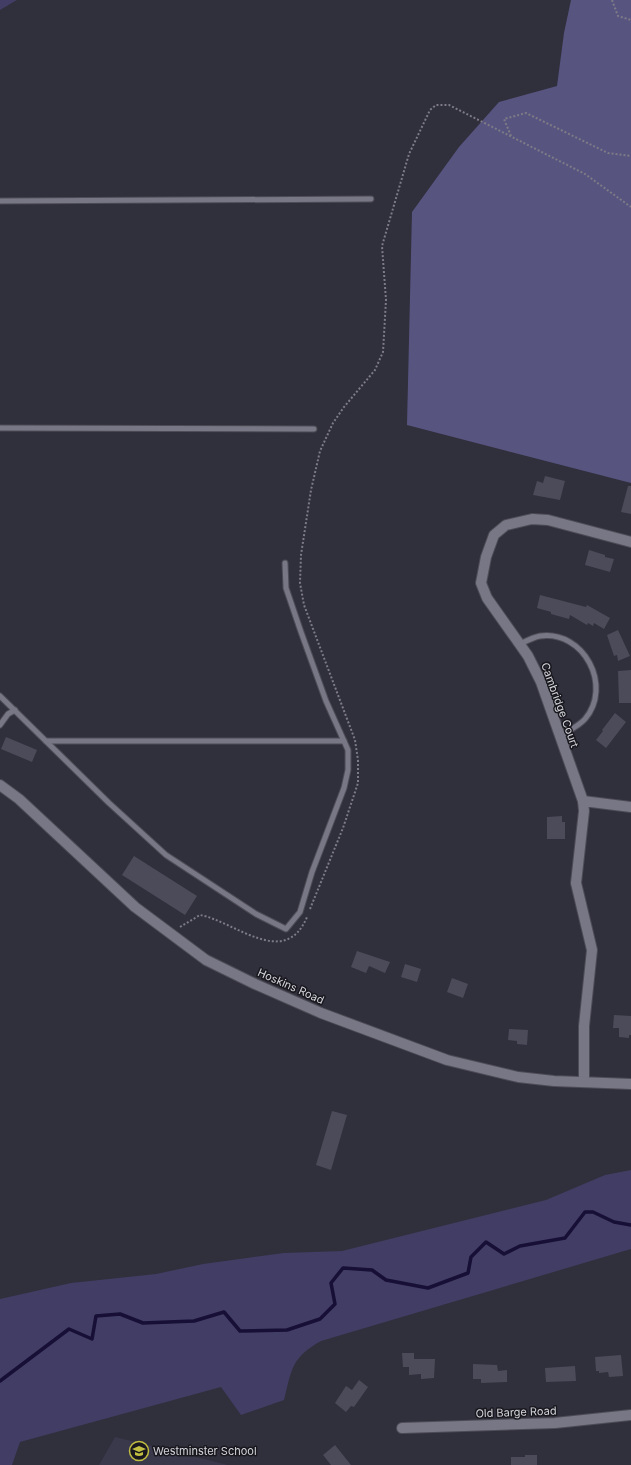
<svg xmlns="http://www.w3.org/2000/svg" width="631" height="1465" viewBox="0 0 631 1465" font-family="Inter,sans-serif">
  <style>
    .built { fill: #3a384b }
    .green { fill: #413d64 }
    .forest { fill: #585480 }
    .lines { fill: none; stroke-linecap: round; stroke-linejoin: round }
    .stream { stroke: #170f35; stroke-width: 3.5 }
    .building { fill: #4c4b59 }
    .service-casing { stroke: #4d4c56; stroke-width: 7 }
    .minor-casing { stroke: #4d4c56; stroke-width: 12 }
    .tertiary-casing { stroke: #4d4c56; stroke-width: 12 }
    .path { stroke: #7c7b86; stroke-width: 2; stroke-dasharray: 2 2; stroke-linecap: butt }
    .service { stroke: #777785; stroke-width: 5 }
    .minor { stroke: #777785; stroke-width: 10 }
    .tertiary { stroke: #777785; stroke-width: 10 }
    .labels { text-anchor: middle; stroke-width: 3; stroke-linejoin: round; paint-order: stroke }
    .street-label { font-size: 11px; fill: #d4d4dc; stroke: #18181e }
    .poi-label { font-size: 11px; fill: #d4d4dc; stroke: #18181e; text-anchor: start }
  </style>
  <rect width="100%" height="100%" fill="#302f3c"/>
  <!-- built -->
  <polygon class="built" points="115,1437 228,1465 99,1465"/>
  <!-- green -->
  <g class="green">
    <polygon points="0,0 17,0 0,10"/>
    <path d="M631,1170v79l-310,92c-30,17 -29,28 -37,59l-43,15 -20,-28 -201,55 -8,23h-12v-166l71,-16 85,-9 47,-10 81,-11 58,-2 204,-51 59,-25z"/>
  </g>
  <!-- forest -->
  <polygon class="forest" points="571,0 631,0 631,483 407,425 412,212 459,147 499,102 557,86 564,33"/>
  <g class="lines">
    <!-- stream -->
    <polyline class="stream" points="0,1381 69,1329 92,1339 96,1316 120,1314 143,1323 194,1321 224,1312 240,1331 287,1330 320,1319 335,1304 331,1283 343,1268 372,1270 386,1280 428,1288 468,1273 471,1257 486,1242 504,1254 520,1246 565,1238 585,1212 593,1212 614,1222 631,1225"/>
  </g>
  <!-- building -->
  <g class="building">
    <polygon points="545,476 565,481 560,500 533,495 537,481 543,483"/>
    <polygon points="628,486 631,486 631,514 621,512"/>
    <polygon points="589,550 605,555 605,557 614,559 610,572 585,565"/>
    <polygon points="540,595 586,607 587,605 610,618 604,629 594,623 593,626 588,623 587,625 570,615 569,619 551,614 551,612 537,608"/>
    <polygon points="618,630 630,656 618,661 617,655 614,656 607,635"/>
    <polygon points="631,670 631,703 619,703 618,671"/>
    <polygon points="615,713 626,722 606,748 596,740 603,731 602,730"/>
    <polygon points="6,737 37,750 32,762 1,749"/>
    <polygon points="562,816 562,822 565,822 565,839 547,839 547,817"/>
    <polygon points="134,856 197,896 185,915 122,875"/>
    <polygon points="357,951 390,962 385,973 369,966 366,973 351,967"/>
    <polygon points="405,964 421,969 417,982 401,977"/>
    <polygon points="452,978 468,984 463,998 447,992"/>
    <polygon points="614,1015 631,1016 631,1035 629,1035 629,1038 619,1037 619,1028 613,1028"/>
    <polygon points="509,1029 528,1030 527,1045 517,1044 517,1041 508,1040"/>
    <polygon points="332,1111 347,1115 331,1170 316,1165"/>
    <polygon points="402,1353 414,1353 414,1359 435,1359 434,1378 421,1379 421,1374 409,1375 409,1367 403,1367"/>
    <polygon points="621,1355 623,1376 609,1377 608,1372 599,1373 599,1371 596,1371 595,1357"/>
    <polygon points="473,1364 497,1365 498,1371 507,1370 507,1382 481,1383 481,1379 473,1379"/>
    <polygon points="575,1366 576,1381 546,1382 545,1368"/>
    <polygon points="359,1380 368,1387 354,1407 351,1406 346,1412 335,1403 346,1386 352,1390"/>
    <polygon points="335,1445 351,1465 331,1465 323,1455"/>
    <polygon points="525,1455 537,1455 537,1465 511,1465 511,1457 525,1457"/>
  </g>
  <g class="lines">
    <defs>
      <g id="service">
        <polyline points="0,201 371,199"/>
        <polyline points="0,428 314,429"/>
        <path d="M520,644c6,-3 14,-7 20,-8 44,-6 73,50 45,83 -6,7 -17,12 -25,17"/>
        <polyline points="0,696 109,803 166,855 256,914 286,929 300,912 312,872 344,788 348,770 348,750 326,701 301,632 286,588 285,563"/>
        <polyline points="0,725 8,714 15,710"/>
        <polyline points="46,741 344,741"/>
      </g>
      <g id="minor">
        <polyline points="583,801 541,682 528,656 487,598 481,583 486,557 494,535 506,525 532,519 548,520 631,542"/>
        <polyline points="584,1082 584,1026 592,950 576,883 584,811 583,801 631,807"/>
        <polyline points="402,1428 555,1423 631,1415"/>
      </g>
      <polyline id="tertiary" points="0,785 19,799 135,907 206,960 255,984 321,1013 447,1060 518,1077 554,1081 631,1084"/>
    </defs>
    <!-- service casing -->
    <use href="#service" class="service-casing"/>
    <!-- minor casing -->
    <use href="#minor" class="minor-casing"/>
    <!-- tertiary casing -->
    <use href="#tertiary" class="tertiary-casing"/>
    <!-- path -->
    <g class="path">
      <polyline points="612,0 618,16 631,20"/>
      <polyline points="511,136 504,119 526,113 608,153 631,156"/>
      <polyline points="310,909 343,828 358,783 358,760 355,740 304,605 300,583 301,555 311,490 320,451 333,423 344,407 375,370 383,352 386,300 382,246 409,154 430,110 436,105 449,105 585,174 631,207"/>
      <path d="M180,927l20,-12c34,6 85,55 107,2"/>
    </g>
    <!-- service -->
    <use href="#service" class="service"/>
    <!-- minor -->
    <use href="#minor" class="minor"/>
    <!-- tertiary -->
    <use href="#tertiary" class="tertiary"/>
  </g>
  <!-- icons -->
  <defs>
    <symbol id="school-ring" viewBox="-11 -11 22 22"><circle r="9.5" fill="#18181e" stroke="#c1be40" stroke-width="1.5"/><path d="M0-5L7-2L0 1L-7-2ZM-4 1L0 2.5L4 1V4Q0 6-4 4Z" fill="#c1be40"/></symbol>
  </defs>
  <g fill-rule="evenodd">
    <use href="#school-ring" x="128" y="1440" width="22" height="22"/>
  </g>
  <g class="labels">
    <!-- street labels -->
    <g class="street-label">
      <text transform="translate(560 705) rotate(70)" y="4">Cambridge Court</text>
      <text transform="translate(291 986) rotate(24)" y="4">Hoskins Road</text>
      <text transform="translate(516 1412) rotate(-2)" y="4">Old Barge Road</text>
    </g>
    <!-- poi labels -->
    <g class="poi-label">
      <text x="153" y="1455">Westminster School</text>
    </g>
  </g>
</svg>
